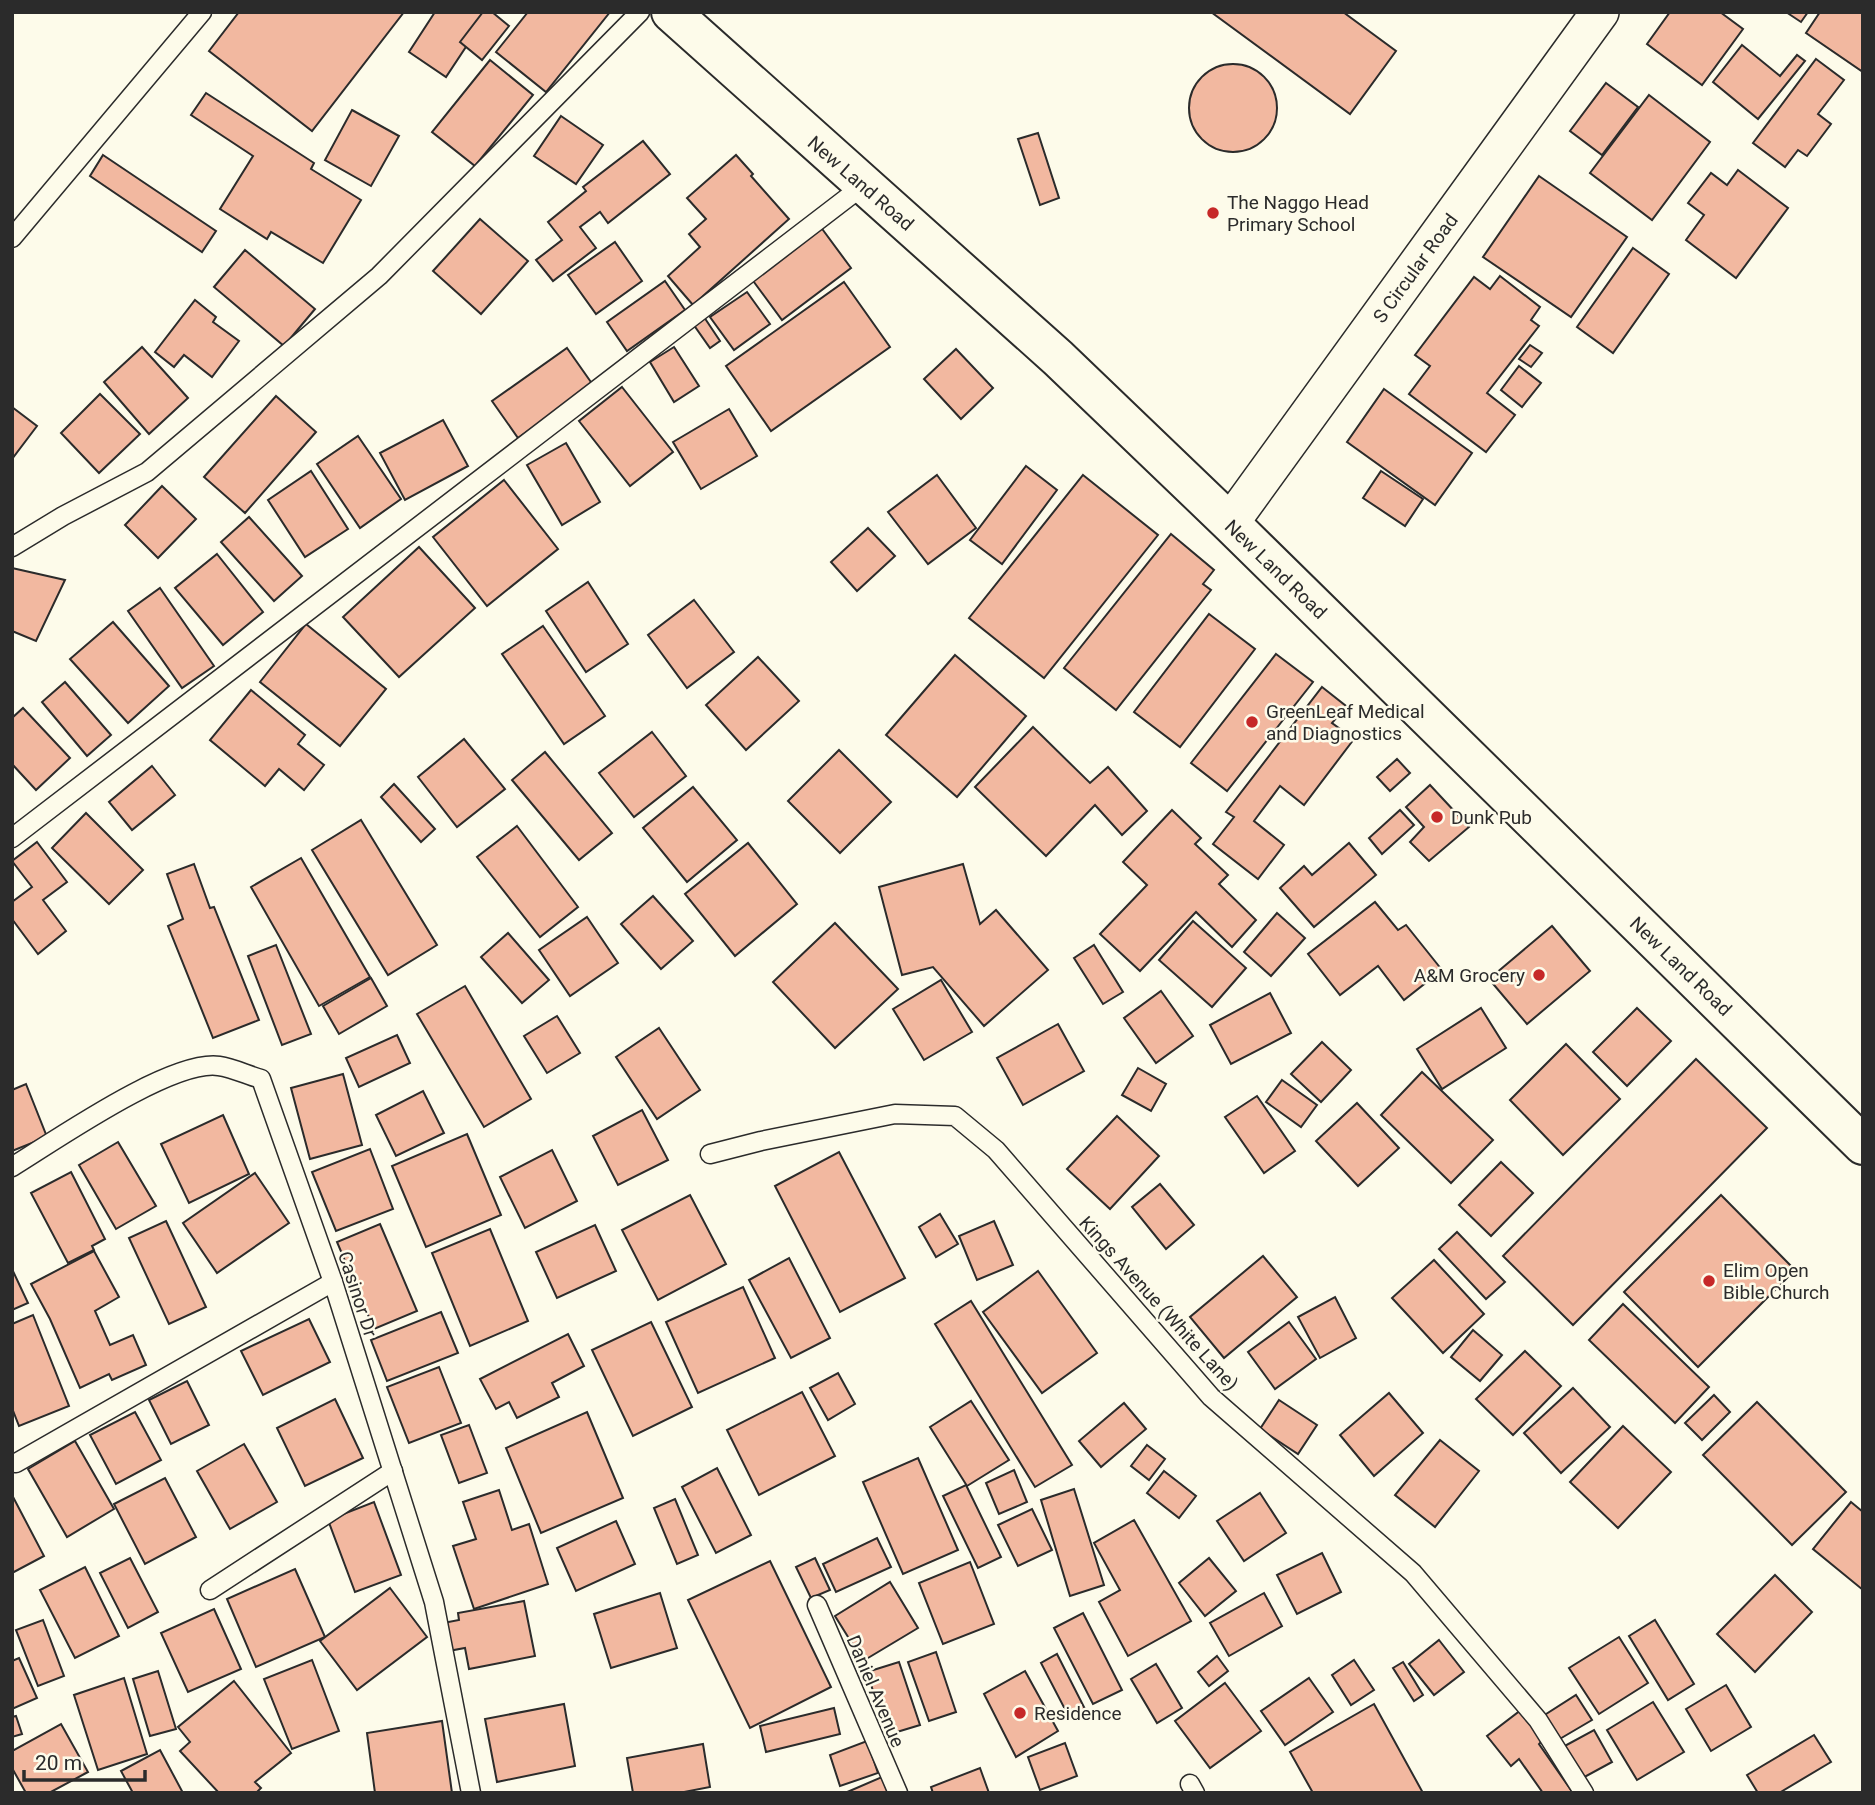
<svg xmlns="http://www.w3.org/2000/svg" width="1875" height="1805" viewBox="0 0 1875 1805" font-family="Roboto,sans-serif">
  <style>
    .building { fill: #f2b8a0; stroke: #2b2b2b; stroke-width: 2 }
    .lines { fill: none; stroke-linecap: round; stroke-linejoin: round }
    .service-casing { stroke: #2b2b2b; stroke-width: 21 }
    .minor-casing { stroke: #2b2b2b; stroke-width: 40 }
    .tertiary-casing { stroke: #2b2b2b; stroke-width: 42 }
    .service { stroke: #fdfbea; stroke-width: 18 }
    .minor { stroke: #fdfbea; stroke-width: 37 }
    .tertiary { stroke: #fdfbea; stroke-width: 38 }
    .poi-dot { fill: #c62828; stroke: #fdfbea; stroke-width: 2.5 }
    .labels { text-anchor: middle; stroke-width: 5; stroke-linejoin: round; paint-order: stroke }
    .street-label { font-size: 19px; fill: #2b2b2b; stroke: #fdfbea }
    .poi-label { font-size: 19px; fill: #2b2b2b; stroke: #fdfbea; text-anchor: start }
  </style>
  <rect width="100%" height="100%" fill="#fdfbea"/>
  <!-- building -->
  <g class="building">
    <polygon points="239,12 404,12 312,131 209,51"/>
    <polygon points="435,12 489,12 446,77 409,52"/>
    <polygon points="483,12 492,12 509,26 482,60 460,42"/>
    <polygon points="528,12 610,12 546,92 496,52"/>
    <polygon points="1211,12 1343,12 1396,51 1350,114"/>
    <polygon points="1670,12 1720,12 1743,29 1702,85 1647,44"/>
    <polygon points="1786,12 1808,12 1801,22"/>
    <polygon points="1820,12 1863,12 1863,72 1806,33"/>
    <polygon points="1742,45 1780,76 1797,55 1805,61 1758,119 1713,82"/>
    <polygon points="1816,59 1844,80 1818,114 1831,124 1807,156 1798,150 1785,167 1753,143"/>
    <polygon points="490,60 533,95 475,166 432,132"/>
    <circle cx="1233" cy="108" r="44"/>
    <polygon points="1606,83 1638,107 1602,155 1570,131"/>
    <polygon points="206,93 314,163 311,169 361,200 323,263 271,232 267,239 220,209 253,156 191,115"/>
    <polygon points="1649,95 1710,142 1652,220 1590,173"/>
    <polygon points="352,110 399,136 371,186 325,160"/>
    <polygon points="561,116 603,145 576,184 534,156"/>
    <polygon points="1038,133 1059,198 1040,205 1018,139"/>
    <polygon points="643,141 670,174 608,223 600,212 580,227 596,248 553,281 536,260 562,240 548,222 586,191 583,187"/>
    <polygon points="103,155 216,231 202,252 90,176"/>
    <polygon points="736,155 753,174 751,176 789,219 693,305 668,276 700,247 689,234 706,219 687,198"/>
    <polygon points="1738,170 1788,208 1736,278 1686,240 1704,215 1688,203 1711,173 1727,185"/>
    <polygon points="1539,176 1627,237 1571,317 1483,257"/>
    <polygon points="480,219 528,261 481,314 433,271"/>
    <polygon points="820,226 851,268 782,320 751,278"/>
    <polygon points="615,242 642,281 596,314 568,275"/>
    <polygon points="1633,248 1669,274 1613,353 1577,327"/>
    <polygon points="245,250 315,309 284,346 214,287"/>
    <polygon points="1500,276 1540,307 1531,320 1539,326 1487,393 1515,415 1486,452 1409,394 1430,366 1415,355 1474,277 1490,289"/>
    <polygon points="665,281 685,310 627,351 607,322"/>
    <polygon points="844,282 890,347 771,431 726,366"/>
    <polygon points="747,292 770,324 734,350 710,317"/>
    <polygon points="195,300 216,317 213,322 239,341 212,377 184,355 174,367 155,352"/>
    <polygon points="702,314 720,341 710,348 691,321"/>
    <polygon points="1530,345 1542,353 1531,367 1519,359"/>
    <polygon points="142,347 188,398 149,434 104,382"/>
    <polygon points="674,347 699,386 674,402 650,362"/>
    <polygon points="567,348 593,385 518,438 492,401"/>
    <polygon points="956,349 993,388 961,419 924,379"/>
    <polygon points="1519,366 1541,383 1522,407 1501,390"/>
    <polygon points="622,387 673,452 630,486 579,421"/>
    <polygon points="1384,389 1472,453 1435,505 1347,442"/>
    <polygon points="100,394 140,434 99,473 61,433"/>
    <polygon points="276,396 316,432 245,513 204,477"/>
    <polygon points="12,407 37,426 12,459"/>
    <polygon points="729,409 757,456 701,489 673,442"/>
    <polygon points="443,420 468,466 405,500 380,453"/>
    <polygon points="358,436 401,499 360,528 317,464"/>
    <polygon points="566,443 600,502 562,525 527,465"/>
    <polygon points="1026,466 1057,490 1002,564 970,540"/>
    <polygon points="311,471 348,529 305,557 268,500"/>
    <polygon points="1381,471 1423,499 1405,526 1363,498"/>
    <polygon points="937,475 976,528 928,564 888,512"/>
    <polygon points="1083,475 1158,535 1044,678 969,618"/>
    <polygon points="504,480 558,549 487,606 433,537"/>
    <polygon points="162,486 196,519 158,558 125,525"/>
    <polygon points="249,517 302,576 274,601 221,542"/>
    <polygon points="868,528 895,556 857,591 831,562"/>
    <polygon points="1171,534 1214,570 1203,584 1211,590 1116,710 1064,668"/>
    <polygon points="419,547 475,608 399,677 343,617"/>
    <polygon points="217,554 263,612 223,645 175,588"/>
    <polygon points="12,568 65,580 36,641 12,631"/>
    <polygon points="588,582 628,644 586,672 546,611"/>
    <polygon points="160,588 214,666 182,688 128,611"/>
    <polygon points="694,600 734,652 687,688 648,635"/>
    <polygon points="1209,614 1255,649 1180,747 1134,712"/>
    <polygon points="113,622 169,686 128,723 70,659"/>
    <polygon points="306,624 386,689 340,746 260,682"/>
    <polygon points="543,626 605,716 564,744 502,654"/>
    <polygon points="1276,654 1313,682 1227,791 1191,763"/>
    <polygon points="955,655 1026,716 957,797 886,735"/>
    <polygon points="758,657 799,701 746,750 706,705"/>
    <polygon points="65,682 111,735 87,756 42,702"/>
    <polygon points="1322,687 1346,706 1332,723 1354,739 1304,805 1280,786 1254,821 1284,845 1258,879 1213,844 1234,817 1226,812"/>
    <polygon points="251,690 305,735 298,744 324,765 304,790 279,769 265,786 210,740"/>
    <polygon points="23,708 70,758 36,790 12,764 12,718"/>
    <polygon points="1033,727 1090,783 1108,767 1147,811 1122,835 1095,805 1046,856 975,787"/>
    <polygon points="652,732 686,776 634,817 599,773"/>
    <polygon points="464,739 505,789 457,827 418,777"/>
    <polygon points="839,750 891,802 840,853 788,801"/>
    <polygon points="545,752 612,833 579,860 512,780"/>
    <polygon points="1397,759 1410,773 1390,791 1377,777"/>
    <polygon points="152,766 175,795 132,830 109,802"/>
    <polygon points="394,784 435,829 421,842 381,797"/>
    <polygon points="1430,785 1469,827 1429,861 1410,842 1424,827 1406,807"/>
    <polygon points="693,787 737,840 687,882 643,828"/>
    <polygon points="1172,810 1201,838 1195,844 1228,875 1219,884 1256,920 1232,947 1196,912 1140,971 1100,934 1147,885 1123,862"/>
    <polygon points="1400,810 1414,825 1382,854 1369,838"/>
    <polygon points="86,813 143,870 109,904 52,848"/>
    <polygon points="361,820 437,945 388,975 312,850"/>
    <polygon points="517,826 578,907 540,937 477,857"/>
    <polygon points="37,842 67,882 43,900 66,931 38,954 12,919 12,902 32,887 12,861"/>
    <polygon points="748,843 797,904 735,956 685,894"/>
    <polygon points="1349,843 1376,875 1314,927 1280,888 1304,866 1312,875"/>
    <polygon points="301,858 370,977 319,1006 251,887"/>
    <polygon points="194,864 210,908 214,907 259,1020 213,1038 168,926 183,919 167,874"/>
    <polygon points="963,864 980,924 996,910 1048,970 984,1026 933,967 902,975 879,887"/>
    <polygon points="653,896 693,941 661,969 621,924"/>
    <polygon points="1375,902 1398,930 1406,925 1442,970 1404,1000 1378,966 1340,995 1308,954"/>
    <polygon points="1277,913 1305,938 1271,976 1244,952"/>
    <polygon points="587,917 618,963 570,996 539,950"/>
    <polygon points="1193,921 1246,968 1212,1007 1159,960"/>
    <polygon points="835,923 898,989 835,1048 773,982"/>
    <polygon points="1552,926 1590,971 1527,1024 1489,979"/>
    <polygon points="508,933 549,980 522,1003 481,957"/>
    <polygon points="276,945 311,1034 282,1045 248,956"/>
    <polygon points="1094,945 1123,992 1103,1004 1074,958"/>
    <polygon points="371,978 387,1006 339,1034 323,1006"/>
    <polygon points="941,980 972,1032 924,1060 893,1009"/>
    <polygon points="465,986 531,1099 484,1127 417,1014"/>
    <polygon points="1161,991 1193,1036 1156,1063 1124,1018"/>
    <polygon points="1270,993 1291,1033 1231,1064 1210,1025"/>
    <polygon points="1481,1008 1506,1048 1442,1089 1417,1049"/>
    <polygon points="1637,1008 1671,1041 1627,1086 1593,1052"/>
    <polygon points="557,1016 580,1053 547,1073 524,1036"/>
    <polygon points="1058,1024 1084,1071 1023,1105 997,1058"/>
    <polygon points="659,1028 700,1090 657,1119 616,1057"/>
    <polygon points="397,1035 410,1063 359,1087 346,1058"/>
    <polygon points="1322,1042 1351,1070 1321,1102 1291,1074"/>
    <polygon points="1566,1044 1620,1099 1563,1155 1510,1100"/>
    <polygon points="1696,1059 1767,1128 1573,1325 1503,1256"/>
    <polygon points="1138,1068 1166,1084 1151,1111 1122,1095"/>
    <polygon points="1422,1072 1493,1140 1451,1183 1381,1115"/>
    <polygon points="343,1074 362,1145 310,1159 291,1088"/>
    <polygon points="1282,1080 1317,1105 1301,1127 1266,1102"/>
    <polygon points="26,1084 47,1137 12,1151 12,1090"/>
    <polygon points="423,1091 444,1133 396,1156 376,1115"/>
    <polygon points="1257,1096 1295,1151 1264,1173 1225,1117"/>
    <polygon points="1357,1103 1399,1148 1358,1186 1316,1141"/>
    <polygon points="642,1110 668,1160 618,1185 593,1136"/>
    <polygon points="223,1115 249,1174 189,1203 161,1144"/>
    <polygon points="1117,1116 1159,1156 1110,1209 1067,1169"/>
    <polygon points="467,1134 501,1215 426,1247 392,1166"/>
    <polygon points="118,1142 156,1206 116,1229 79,1165"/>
    <polygon points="370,1149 393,1209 336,1231 312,1172"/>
    <polygon points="552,1150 577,1201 525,1228 500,1177"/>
    <polygon points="839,1152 905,1278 840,1312 775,1186"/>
    <polygon points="1501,1162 1533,1193 1491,1236 1459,1205"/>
    <polygon points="71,1172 105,1239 92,1246 94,1250 68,1263 31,1193"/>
    <polygon points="255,1173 289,1223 217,1273 183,1223"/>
    <polygon points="1160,1184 1194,1225 1166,1249 1132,1207"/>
    <polygon points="690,1195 726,1264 658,1300 622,1230"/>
    <polygon points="1721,1195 1795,1270 1698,1367 1624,1292"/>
    <polygon points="940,1214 958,1244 936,1257 919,1227"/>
    <polygon points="166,1221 206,1307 169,1324 129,1238"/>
    <polygon points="994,1221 1013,1265 977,1280 959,1236"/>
    <polygon points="380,1224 417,1311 374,1329 337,1242"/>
    <polygon points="595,1225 616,1271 557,1298 536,1252"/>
    <polygon points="490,1229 528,1321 470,1346 432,1253"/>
    <polygon points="1457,1232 1505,1282 1486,1299 1439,1249"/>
    <polygon points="94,1251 119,1297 95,1311 110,1345 133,1335 146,1365 112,1380 109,1374 80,1388 50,1319 31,1284"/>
    <polygon points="1263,1256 1297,1297 1224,1358 1190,1317"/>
    <polygon points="789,1258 830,1338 791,1358 749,1280"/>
    <polygon points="1434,1260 1484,1314 1443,1353 1392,1298"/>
    <polygon points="12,1269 28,1303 12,1310"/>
    <polygon points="1038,1271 1097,1353 1042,1393 983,1312"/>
    <polygon points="743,1287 775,1358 698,1393 666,1322"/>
    <polygon points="1335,1297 1356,1338 1320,1358 1298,1317"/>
    <polygon points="971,1301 1072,1465 1035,1487 935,1324"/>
    <polygon points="1623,1304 1709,1387 1675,1423 1589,1340"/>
    <polygon points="441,1312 458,1353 387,1381 371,1340"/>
    <polygon points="33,1315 69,1406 19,1426 12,1408 12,1324"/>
    <polygon points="309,1319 330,1362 263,1395 241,1351"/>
    <polygon points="651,1322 692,1407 633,1436 592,1350"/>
    <polygon points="1289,1322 1316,1359 1275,1389 1248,1352"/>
    <polygon points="1473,1330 1502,1355 1480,1381 1451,1357"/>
    <polygon points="568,1334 584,1366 552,1383 559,1397 517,1418 509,1402 496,1409 480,1379"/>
    <polygon points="1525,1351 1561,1386 1513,1435 1476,1399"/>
    <polygon points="439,1367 461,1423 409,1443 387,1387"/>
    <polygon points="838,1373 855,1404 828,1420 810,1388"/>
    <polygon points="187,1381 209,1425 171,1444 149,1400"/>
    <polygon points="1573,1388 1610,1427 1561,1473 1524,1433"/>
    <polygon points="802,1392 835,1456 759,1495 727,1430"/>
    <polygon points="1389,1393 1423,1433 1374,1476 1340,1435"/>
    <polygon points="1714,1395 1730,1412 1702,1440 1685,1423"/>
    <polygon points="335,1399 363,1458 305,1486 277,1428"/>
    <polygon points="1279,1400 1317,1425 1298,1454 1260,1429"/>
    <polygon points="971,1401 1009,1460 967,1486 930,1427"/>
    <polygon points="1757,1402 1846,1492 1792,1545 1703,1455"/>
    <polygon points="1124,1403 1146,1429 1101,1467 1079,1441"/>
    <polygon points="135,1412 161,1460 116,1484 90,1435"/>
    <polygon points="587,1412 623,1498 541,1533 506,1448"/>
    <polygon points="469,1425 487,1473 459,1483 441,1435"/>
    <polygon points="1623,1426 1671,1472 1618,1528 1570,1482"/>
    <polygon points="1440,1440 1479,1471 1435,1527 1395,1495"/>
    <polygon points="75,1441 114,1509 67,1537 28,1469"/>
    <polygon points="244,1444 277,1502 230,1529 197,1471"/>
    <polygon points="1147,1445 1165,1459 1149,1480 1131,1466"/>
    <polygon points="918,1458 958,1550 903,1574 863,1482"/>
    <polygon points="717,1468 751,1535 716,1553 682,1487"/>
    <polygon points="1014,1470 1027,1502 999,1514 986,1483"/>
    <polygon points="1164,1471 1196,1496 1179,1518 1147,1493"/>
    <polygon points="165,1478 196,1537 145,1564 114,1504"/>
    <polygon points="966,1485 1001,1557 978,1568 943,1496"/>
    <polygon points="1074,1489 1104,1585 1070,1596 1041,1500"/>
    <polygon points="499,1490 512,1530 529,1524 548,1584 474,1609 453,1546 476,1539 463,1502"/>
    <polygon points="1260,1493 1286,1533 1244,1561 1217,1521"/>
    <polygon points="12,1495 44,1556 12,1573"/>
    <polygon points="675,1499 698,1555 677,1564 654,1508"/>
    <polygon points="374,1502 401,1575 355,1592 328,1520"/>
    <polygon points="1851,1502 1863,1512 1863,1590 1813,1549"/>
    <polygon points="1032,1509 1052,1550 1018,1566 998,1525"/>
    <polygon points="1134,1520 1191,1621 1128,1656 1099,1602 1120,1590 1094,1543"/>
    <polygon points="616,1521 635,1564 576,1591 557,1548"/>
    <polygon points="877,1538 891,1567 836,1592 823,1564"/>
    <polygon points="1322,1553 1341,1592 1297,1614 1277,1575"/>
    <polygon points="130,1558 158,1612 128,1628 100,1573"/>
    <polygon points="815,1558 830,1590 811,1598 796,1567"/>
    <polygon points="1209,1558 1236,1591 1205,1616 1179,1583"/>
    <polygon points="770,1561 831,1687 750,1728 688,1600"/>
    <polygon points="970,1562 994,1624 943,1644 919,1583"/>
    <polygon points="85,1567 119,1636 75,1658 40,1590"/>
    <polygon points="295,1569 325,1637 256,1667 227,1599"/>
    <polygon points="1775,1575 1812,1612 1755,1672 1717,1634"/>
    <polygon points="890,1582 918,1628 863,1661 835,1616"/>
    <polygon points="390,1588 427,1637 357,1690 320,1641"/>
    <polygon points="660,1593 677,1648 611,1668 594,1614"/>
    <polygon points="1264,1593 1282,1626 1229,1656 1210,1623"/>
    <polygon points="524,1601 535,1656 469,1669 465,1648 443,1652 438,1624 459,1620 458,1613"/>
    <polygon points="214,1609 241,1669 188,1692 161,1633"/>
    <polygon points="1083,1613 1122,1690 1093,1704 1054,1628"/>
    <polygon points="43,1620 64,1676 38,1686 16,1630"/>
    <polygon points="1655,1620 1694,1684 1668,1700 1629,1636"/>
    <polygon points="1619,1637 1648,1683 1599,1714 1569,1668"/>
    <polygon points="1439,1640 1464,1672 1434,1695 1409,1664"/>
    <polygon points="936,1652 956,1712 929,1721 908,1662"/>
    <polygon points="1057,1654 1086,1711 1070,1719 1041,1663"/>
    <polygon points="1217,1656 1228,1671 1209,1686 1198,1672"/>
    <polygon points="19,1658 37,1698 12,1709 12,1661"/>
    <polygon points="312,1660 339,1731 292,1749 264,1679"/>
    <polygon points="1354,1660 1374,1690 1351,1705 1332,1675"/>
    <polygon points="899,1662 920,1725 887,1735 867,1672"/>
    <polygon points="1403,1662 1423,1695 1414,1701 1393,1668"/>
    <polygon points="1156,1664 1182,1708 1157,1723 1131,1679"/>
    <polygon points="158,1671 176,1729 150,1736 133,1679"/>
    <polygon points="1025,1671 1058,1731 1016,1757 984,1694"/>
    <polygon points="124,1678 147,1754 98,1770 74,1695"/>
    <polygon points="1309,1678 1333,1712 1285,1745 1261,1711"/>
    <polygon points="234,1681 291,1753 255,1782 261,1788 256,1793 219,1793 180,1751 190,1742 178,1727"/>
    <polygon points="1225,1683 1261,1731 1210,1768 1175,1721"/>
    <polygon points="1726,1685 1751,1727 1711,1751 1686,1709"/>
    <polygon points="1576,1695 1592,1720 1558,1740 1543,1716"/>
    <polygon points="1653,1702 1684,1752 1637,1780 1607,1730"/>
    <polygon points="564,1704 575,1766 497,1782 485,1719"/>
    <polygon points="1374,1704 1423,1793 1313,1793 1290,1752"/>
    <polygon points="834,1708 840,1734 766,1752 760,1726"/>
    <polygon points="1521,1710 1544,1739 1539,1744 1573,1793 1543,1793 1519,1759 1511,1766 1487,1736"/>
    <polygon points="16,1716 22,1734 12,1737 12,1717"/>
    <polygon points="442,1721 452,1793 375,1793 367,1733"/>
    <polygon points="61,1724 88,1772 49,1793 26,1793 12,1768 12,1751"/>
    <polygon points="1594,1730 1612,1762 1579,1780 1561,1748"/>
    <polygon points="1814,1735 1831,1762 1779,1793 1758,1793 1747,1775"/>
    <polygon points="867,1741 878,1773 840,1786 830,1755"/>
    <polygon points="1065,1743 1077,1776 1040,1790 1028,1757"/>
    <polygon points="703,1744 710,1787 679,1793 633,1793 627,1758"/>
    <polygon points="160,1750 183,1793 133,1793 121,1771"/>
    <polygon points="980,1768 989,1793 933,1793 931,1787"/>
    <polygon points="882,1777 888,1793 845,1793"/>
  </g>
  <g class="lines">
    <defs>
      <g id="service">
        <polyline points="12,238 202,12"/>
        <polyline points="12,547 63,516 147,472 379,276 640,12"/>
        <polyline points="12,838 864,185"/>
        <polyline points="710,1154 761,1141 895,1114 955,1116 996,1150 1211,1397 1413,1573 1538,1720 1584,1793"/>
        <path d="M12,1167c44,-27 160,-108 207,-101 14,2 28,9 42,13l72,203 101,320 37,191"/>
        <polyline points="16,1463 333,1282"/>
        <polyline points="210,1590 393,1471"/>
        <polyline points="817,1605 898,1793"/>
        <polyline points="1190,1784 1195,1793"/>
      </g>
      <polyline id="minor" points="1230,523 1600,12"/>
      <polyline id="tertiary" points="671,12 1058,358 1230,523 1863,1145"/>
    </defs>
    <!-- service casing -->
    <use href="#service" class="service-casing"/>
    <!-- minor casing -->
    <use href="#minor" class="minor-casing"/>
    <!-- tertiary casing -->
    <use href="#tertiary" class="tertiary-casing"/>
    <!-- service -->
    <use href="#service" class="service"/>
    <!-- minor -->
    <use href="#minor" class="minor"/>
    <!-- tertiary -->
    <use href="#tertiary" class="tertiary"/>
  </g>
  <!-- markers -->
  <g class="poi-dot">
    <circle cx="1213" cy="213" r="7"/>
    <circle cx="1252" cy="722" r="7"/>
    <circle cx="1437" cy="817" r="7"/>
    <circle cx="1539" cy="975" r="7"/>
    <circle cx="1709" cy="1281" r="7"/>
    <circle cx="1020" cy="1713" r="7"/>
  </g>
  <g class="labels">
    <!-- street labels -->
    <g class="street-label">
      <text transform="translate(861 183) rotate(41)" y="7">New Land Road</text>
      <text transform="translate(1415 268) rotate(-54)" y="7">S Circular Road</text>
      <text transform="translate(1276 569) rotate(44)" y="7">New Land Road</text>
      <text transform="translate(1681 966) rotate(44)" y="7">New Land Road</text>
      <text transform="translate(358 1294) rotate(72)" y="7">Casinor Dr</text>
      <text transform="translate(1159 1303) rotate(48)" y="7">Kings Avenue (White Lane)</text>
      <text transform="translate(876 1691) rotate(67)" y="7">Daniel Avenue</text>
    </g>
    <!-- poi labels -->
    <g class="poi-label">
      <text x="1227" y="209">The Naggo Head<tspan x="1227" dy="22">Primary School</tspan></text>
      <text x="1266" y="718">GreenLeaf Medical<tspan x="1266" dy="22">and Diagnostics</tspan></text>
      <text x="1451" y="824">Dunk Pub</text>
      <text x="1525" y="982" text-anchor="end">A&amp;M Grocery</text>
      <text x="1723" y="1277">Elim Open<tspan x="1723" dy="22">Bible Church</tspan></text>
      <text x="1034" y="1720">Residence</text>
    </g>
  </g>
  <!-- border -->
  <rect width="1875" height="1805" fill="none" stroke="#2b2b2b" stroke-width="28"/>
  <!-- scale -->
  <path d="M24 1770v10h121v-10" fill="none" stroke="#2b2b2b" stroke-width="3.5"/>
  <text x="35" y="1770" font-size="21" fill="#2b2b2b" stroke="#fdfbea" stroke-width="5" paint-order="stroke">20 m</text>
</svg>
